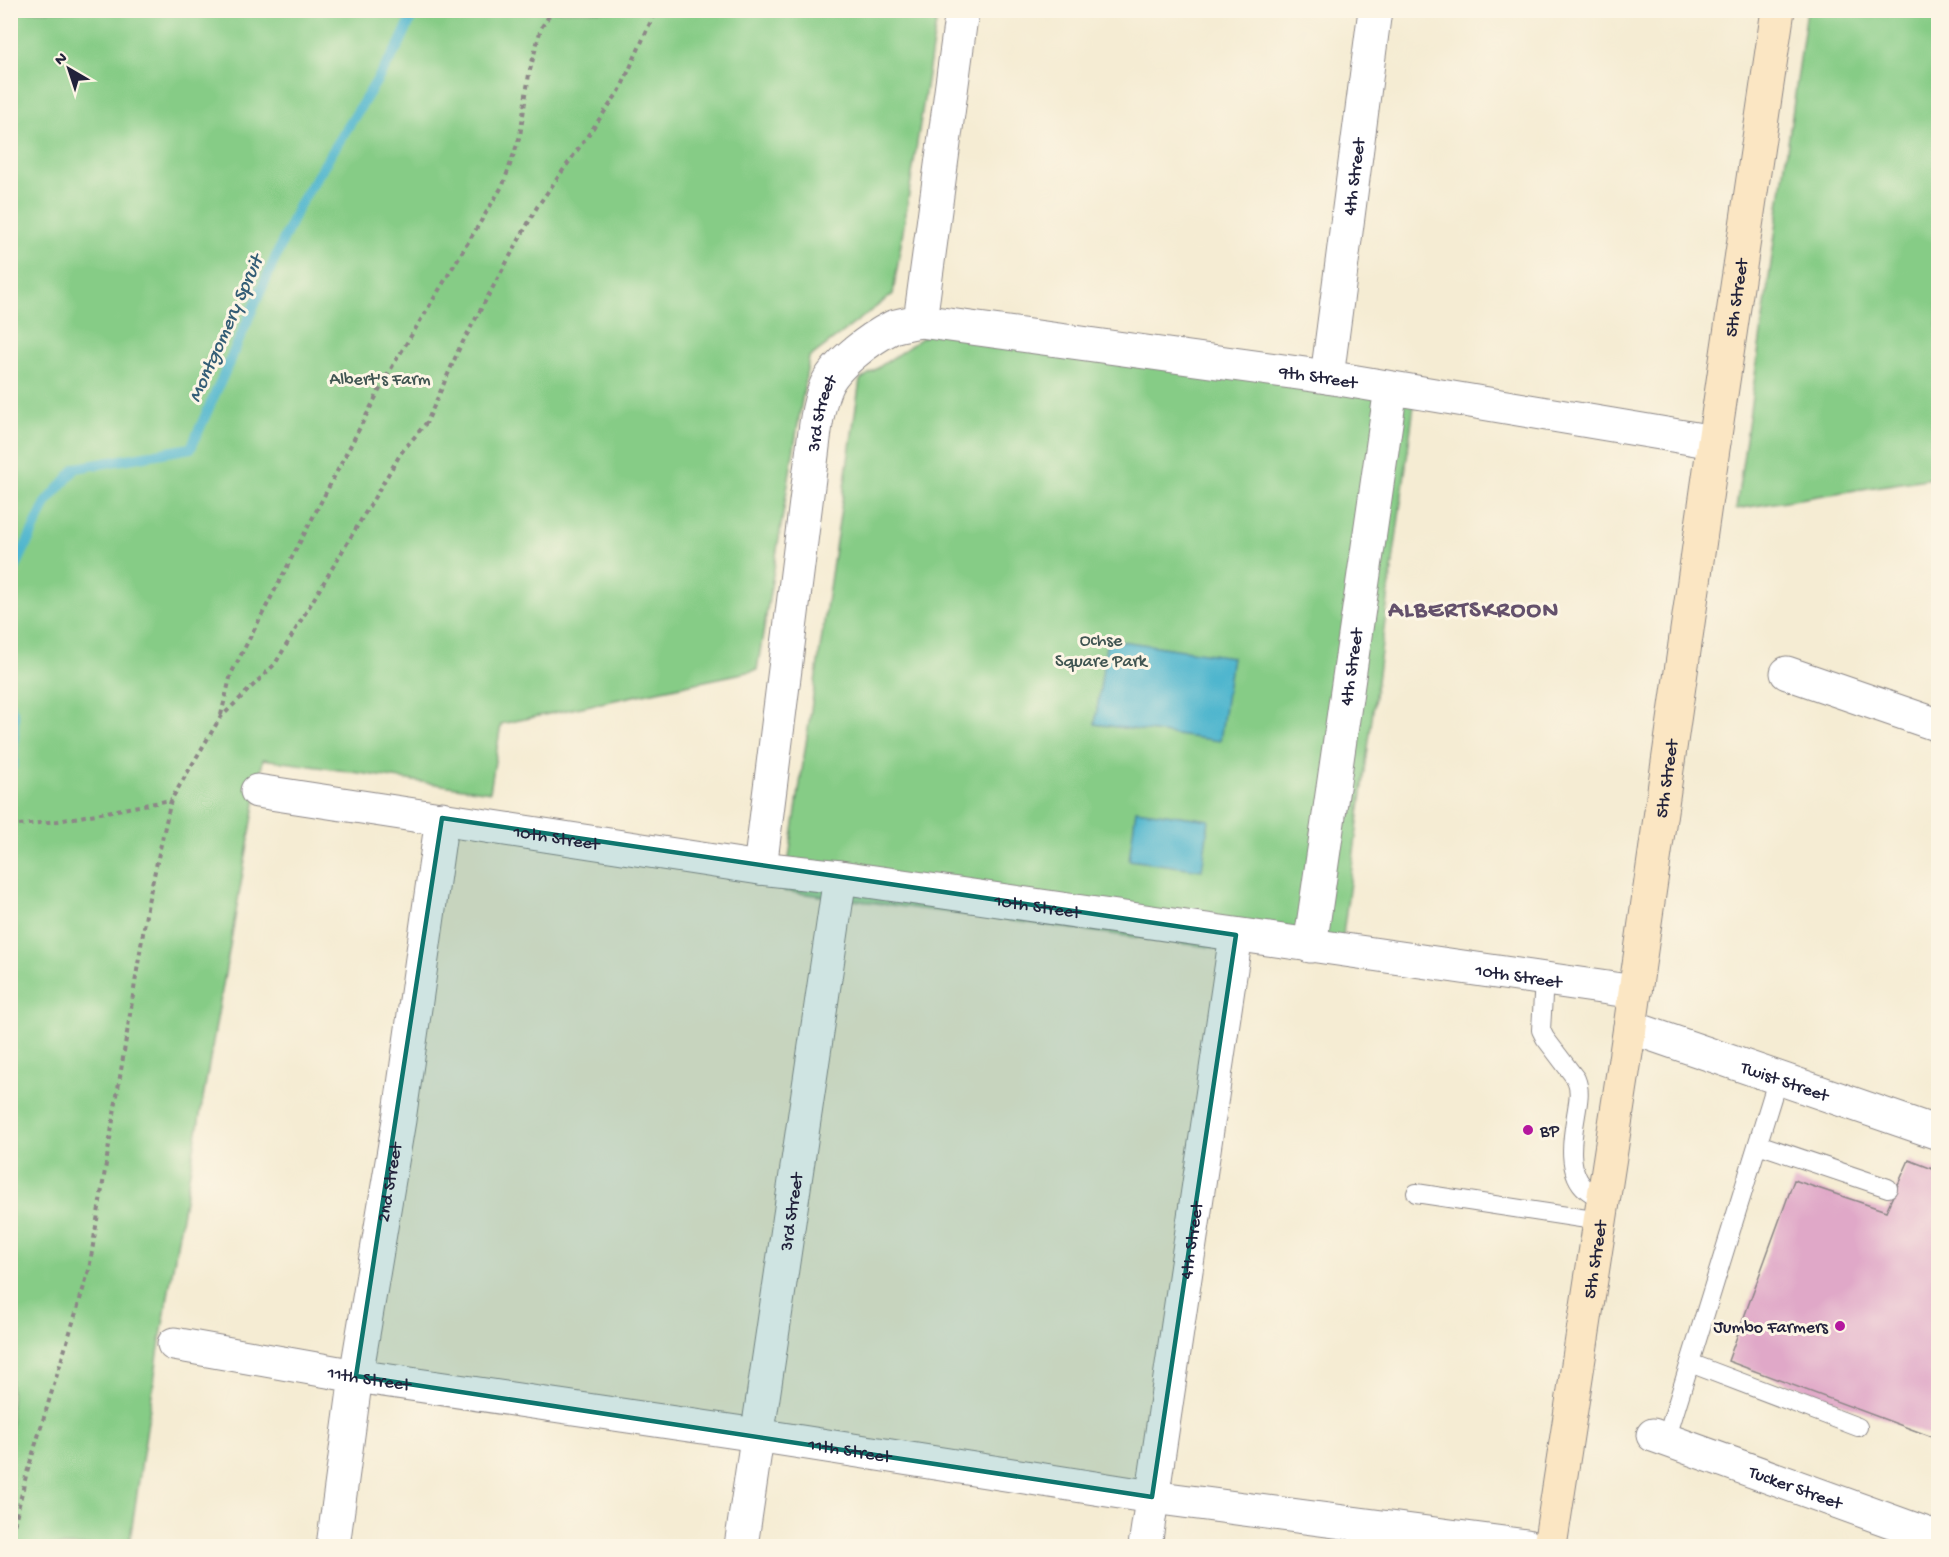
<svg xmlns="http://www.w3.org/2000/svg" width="1949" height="1557" viewBox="0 0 1949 1557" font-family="'Gochi Hand',sans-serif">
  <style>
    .green { fill: #86cc86; stroke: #547760; stroke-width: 1.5 }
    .water { fill: #50b6ce; stroke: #396c84; stroke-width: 1.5 }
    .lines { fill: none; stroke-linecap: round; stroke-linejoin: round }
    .stream { stroke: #50b6ce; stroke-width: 10 }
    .building { fill: #e0a8c8 }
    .lane-casing { stroke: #8c8787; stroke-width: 20 }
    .street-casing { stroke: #8c8787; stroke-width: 35 }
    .secondary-casing { stroke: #8c8787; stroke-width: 35 }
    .path { stroke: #8c8787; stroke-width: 4; stroke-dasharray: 4.5 4.5; stroke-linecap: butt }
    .lane { stroke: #fff; stroke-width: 18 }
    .street { stroke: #fff; stroke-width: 33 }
    .secondary { stroke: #fbe6c3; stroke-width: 33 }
    .marked { fill: #0f766e; fill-opacity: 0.2; stroke: #0f766e; stroke-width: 4.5; stroke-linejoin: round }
    .poi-dot { fill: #b5179e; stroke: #fcf5e5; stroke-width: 2 }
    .labels { text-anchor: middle; stroke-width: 6; stroke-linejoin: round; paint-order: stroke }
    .street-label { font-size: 18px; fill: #22223b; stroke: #fcf5e5 }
    .park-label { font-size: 18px; fill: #405552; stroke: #fcf5e5 }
    .poi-label { font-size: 18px; fill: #22223b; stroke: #fcf5e5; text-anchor: start }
    .water-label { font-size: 20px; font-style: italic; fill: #345d76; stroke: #fcf5e5 }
    .district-label { font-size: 24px; font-weight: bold; letter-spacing: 1.5px; fill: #64516c; stroke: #fcf5e5 }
  </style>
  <rect width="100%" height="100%" fill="#fcf5e5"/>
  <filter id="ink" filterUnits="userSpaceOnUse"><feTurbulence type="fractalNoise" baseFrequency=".0167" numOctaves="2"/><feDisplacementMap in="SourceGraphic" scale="12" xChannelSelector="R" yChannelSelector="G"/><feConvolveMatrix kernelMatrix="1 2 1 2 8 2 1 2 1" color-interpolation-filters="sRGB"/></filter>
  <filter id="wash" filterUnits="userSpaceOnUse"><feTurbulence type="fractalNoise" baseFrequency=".008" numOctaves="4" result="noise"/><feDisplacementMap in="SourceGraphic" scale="24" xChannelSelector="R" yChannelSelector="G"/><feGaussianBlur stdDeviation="1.35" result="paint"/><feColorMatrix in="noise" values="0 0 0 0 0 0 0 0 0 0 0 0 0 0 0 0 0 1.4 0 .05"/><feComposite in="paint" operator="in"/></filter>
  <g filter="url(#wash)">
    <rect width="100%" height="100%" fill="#f5ecd3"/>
    <!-- green -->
    <g class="green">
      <polygon points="1807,10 1938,11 1938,477 1736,509"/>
      <polygon points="11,11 938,11 893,294 809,358 757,670 501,724 490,792 263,759 160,1341 129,1546 11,1546"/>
      <polygon points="947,321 1415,398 1339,964 784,891 860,380"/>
    </g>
    <!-- water -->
    <g class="water">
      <polygon points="1107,639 1232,657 1220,741 1095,724"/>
      <polygon points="1136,810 1209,820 1202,870 1129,860"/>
    </g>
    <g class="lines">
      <!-- stream -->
      <g class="stream">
        <polyline points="10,579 46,503 76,468 191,448 298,207 399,45 415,10"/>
        <polyline points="10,705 14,715 13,765 10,768"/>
      </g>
    </g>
    <g id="blocks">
      <!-- building -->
      <polygon class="building" points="1909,1160 1938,1171 1938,1430 1935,1438 1728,1361 1794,1180 1886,1211"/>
    </g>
  </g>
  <g filter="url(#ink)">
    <use href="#blocks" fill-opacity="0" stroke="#8c8787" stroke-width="1.5"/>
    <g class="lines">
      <defs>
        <g id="lane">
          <path d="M1544,979l-3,51 4,8 31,41c5,12 2,23 0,36 -4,23 -10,58 11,75 5,4 11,7 16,10"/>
          <polyline points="1758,1144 1888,1188"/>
          <polyline points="1416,1193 1600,1221"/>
          <polyline points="1690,1363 1858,1427"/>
          <polyline points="1666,1440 1778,1078"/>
        </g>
        <g id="street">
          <path id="s1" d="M920,321l407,56 387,65"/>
          <path id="s2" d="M1327,377l48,-367"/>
          <polyline points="1787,673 1938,725"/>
          <path id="s3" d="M257,791l503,77 80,9 795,115"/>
          <path id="s4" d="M760,868l50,-398c4,-26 5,-56 15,-82 9,-23 46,-50 68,-61 8,-3 19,-4 27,-6l42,-311"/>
          <path id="s5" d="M1310,946l81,-558"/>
          <path id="s6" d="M1630,1027l308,106"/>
          <path id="s7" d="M174,1344l182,32 401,59 395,62 375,49"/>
          <path id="s8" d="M1653,1435l285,103"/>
          <path id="s9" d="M333,1546l23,-170 43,-256 43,-302"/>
          <path id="s10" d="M741,1546l99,-669"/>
          <path id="s11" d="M1145,1546l91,-611"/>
        </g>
        <g id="secondary">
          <path id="s12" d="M1550,1546l80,-519 84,-585 64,-432"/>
        </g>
      </defs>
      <!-- lane casing -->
      <use href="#lane" class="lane-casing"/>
      <!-- street casing -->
      <use href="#street" class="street-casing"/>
      <!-- secondary casing -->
      <use href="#secondary" class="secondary-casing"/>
      <!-- path -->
      <g class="path">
        <polyline points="221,715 231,674 389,372 503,185 520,136 529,74 541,28 553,10"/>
        <polyline points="10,826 58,821 171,800"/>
        <polyline points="10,1542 26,1476 89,1270 148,902 171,800 220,718 275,664 401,453 427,422 459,349 537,207 620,90 656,10"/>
      </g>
      <!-- lane -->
      <use href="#lane" class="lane"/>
      <!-- street -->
      <use href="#street" class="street"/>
      <!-- secondary -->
      <use href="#secondary" class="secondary"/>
    </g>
  </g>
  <!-- marked area -->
  <path class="marked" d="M442,818l794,117 -84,562 -796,-121z"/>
  <!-- markers -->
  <g class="poi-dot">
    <circle cx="1528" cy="1130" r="6"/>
    <circle cx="1840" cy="1326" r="6"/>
  </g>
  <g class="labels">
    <!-- street labels -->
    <g class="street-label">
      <text dy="6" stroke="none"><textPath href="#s2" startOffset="202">4th Street</textPath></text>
      <text dy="6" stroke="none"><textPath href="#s12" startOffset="1262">5th Street</textPath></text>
      <text dy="6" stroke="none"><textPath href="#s1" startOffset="402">9th Street</textPath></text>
      <text dy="6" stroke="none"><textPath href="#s4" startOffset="459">3rd Street</textPath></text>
      <text dy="6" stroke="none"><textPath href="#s5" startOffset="282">4th Street</textPath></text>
      <text dy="6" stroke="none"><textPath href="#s12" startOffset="776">5th Street</textPath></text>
      <text dy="6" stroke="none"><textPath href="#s3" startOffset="303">10th Street</textPath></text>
      <text dy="6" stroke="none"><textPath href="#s3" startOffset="789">10th Street</textPath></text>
      <text dy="6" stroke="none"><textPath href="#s3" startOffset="1275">10th Street</textPath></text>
      <text dy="6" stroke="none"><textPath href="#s6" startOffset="164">Twist Street</textPath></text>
      <text dy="6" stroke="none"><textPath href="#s9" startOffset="368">2nd Street</textPath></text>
      <text dy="6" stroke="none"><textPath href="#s10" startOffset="338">3rd Street</textPath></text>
      <text dy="6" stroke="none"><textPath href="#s11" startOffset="309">4th Street</textPath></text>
      <text dy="6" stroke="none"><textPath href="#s12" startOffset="290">5th Street</textPath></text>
      <text dy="6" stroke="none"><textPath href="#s7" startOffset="198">11th Street</textPath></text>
      <text dy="6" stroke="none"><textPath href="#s7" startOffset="684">11th Street</textPath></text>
      <text dy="6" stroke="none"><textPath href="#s8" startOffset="152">Tucker Street</textPath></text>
    </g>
    <!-- park labels -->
    <g class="park-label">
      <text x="380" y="384">Albert's Farm</text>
      <text x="1101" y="645">Ochse<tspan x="1101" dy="21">Square Park</tspan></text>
    </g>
    <!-- poi labels -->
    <g class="poi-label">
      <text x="1540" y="1136">BP</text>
      <text x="1828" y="1332" text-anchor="end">Jumbo Farmers</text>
    </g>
    <!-- water labels -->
    <g class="water-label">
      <text transform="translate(224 328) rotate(-66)" y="7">Montgomery Spruit</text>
    </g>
    <!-- district labels -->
    <g class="district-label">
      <text x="1474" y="616">ALBERTSKROON</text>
    </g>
  </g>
  <!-- margin -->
  <rect width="1949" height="1557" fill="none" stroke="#fcf5e5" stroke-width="36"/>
  <!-- north arrow -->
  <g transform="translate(69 69) rotate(321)" stroke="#fcf5e5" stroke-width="4.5" paint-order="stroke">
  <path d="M0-4.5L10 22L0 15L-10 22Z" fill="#22223b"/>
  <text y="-9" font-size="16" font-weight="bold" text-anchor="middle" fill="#22223b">N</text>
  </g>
</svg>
